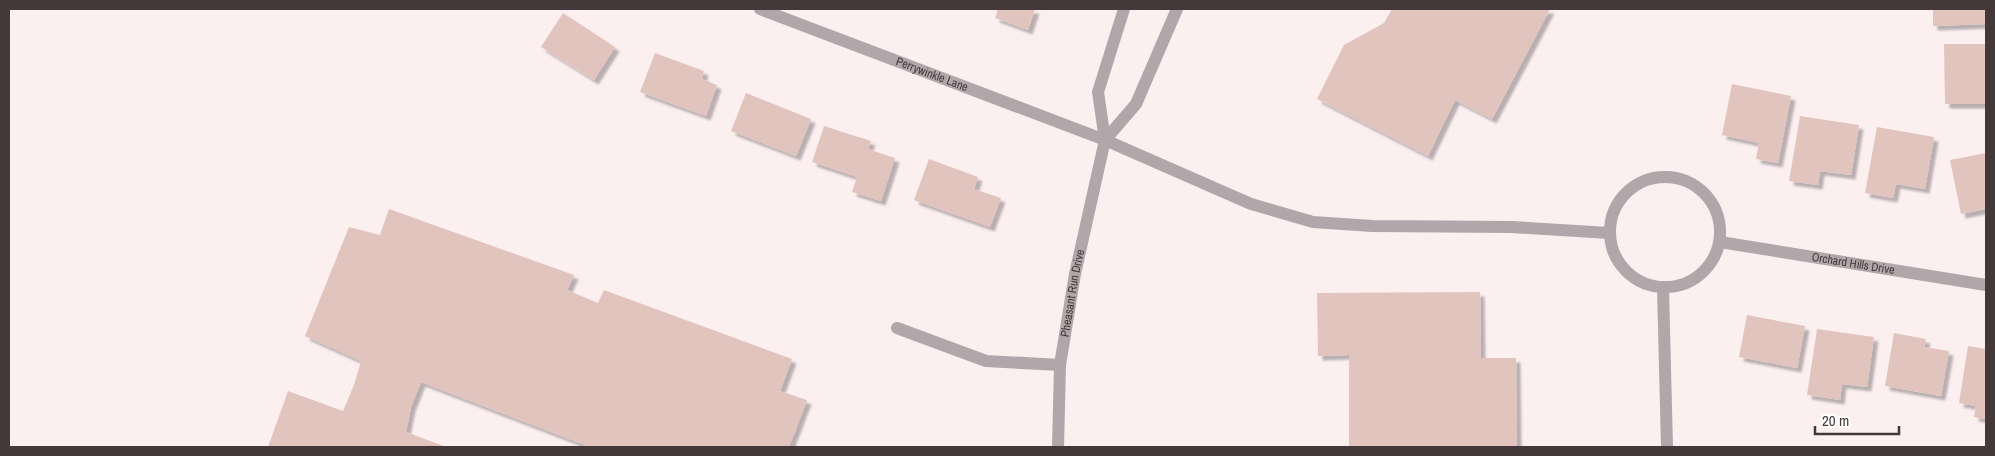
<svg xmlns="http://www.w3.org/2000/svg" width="1995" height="456" viewBox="0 0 1995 456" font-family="'Archivo Narrow',sans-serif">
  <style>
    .building { fill: #e2c4bf; filter: url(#shadow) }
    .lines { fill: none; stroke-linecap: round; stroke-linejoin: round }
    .minor { stroke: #b2a6aa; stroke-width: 12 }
    .labels { text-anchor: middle; stroke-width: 4; stroke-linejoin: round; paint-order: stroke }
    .street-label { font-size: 12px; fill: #45383a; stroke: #fff }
  </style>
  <defs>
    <filter id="shadow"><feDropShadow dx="4.5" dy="4.5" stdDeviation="1" flood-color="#0004"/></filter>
  </defs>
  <rect width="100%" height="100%" fill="#fceff0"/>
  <!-- building -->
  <g class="building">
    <polygon points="998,9 1035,9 1028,30 995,18"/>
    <polygon points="1392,9 1550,9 1492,119 1455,100 1428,156 1317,99 1344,45 1384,23"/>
    <polygon points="1933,9 1986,9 1986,24 1933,26"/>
    <polygon points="563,13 615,47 594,80 541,47"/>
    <polygon points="1944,44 1986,44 1986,104 1945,104"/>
    <polygon points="655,53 704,71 702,79 717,85 706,116 640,92"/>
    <polygon points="1732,84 1791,96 1778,163 1756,159 1759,143 1722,135"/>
    <polygon points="746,93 811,119 796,156 731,131"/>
    <polygon points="1800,116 1859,125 1851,175 1820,171 1818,185 1789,181"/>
    <polygon points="824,126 871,141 868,149 895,158 881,201 852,192 857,177 812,162"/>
    <polygon points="1877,127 1934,137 1925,189 1896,184 1893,198 1865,193"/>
    <polygon points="1986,153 1986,209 1961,214 1950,160"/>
    <polygon points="929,159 978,177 974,189 1001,198 990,227 914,200"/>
    <polygon points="389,209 574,275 567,290 598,303 604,290 792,359 780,391 807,400 789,447 590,447 421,382 411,407 406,432 446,447 268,447 288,391 343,411 354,385 361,361 305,336 349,227 380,235"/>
    <polygon points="1480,292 1481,358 1516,358 1517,447 1349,447 1349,355 1318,356 1317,293"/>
    <polygon points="1747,315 1805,326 1797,368 1739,357"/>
    <polygon points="1817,329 1874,337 1867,387 1842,384 1840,400 1807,395"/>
    <polygon points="1894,333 1926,339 1924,347 1949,351 1941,396 1885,386"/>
    <polygon points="1968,346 1986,349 1986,419 1974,417 1976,406 1959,403"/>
  </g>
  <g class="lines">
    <!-- minor -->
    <g class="minor">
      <path id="s1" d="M760,9l345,131 146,64 62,18 59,4 140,1 97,6"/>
      <polyline points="1105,140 1136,104 1177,9"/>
      <circle cx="1665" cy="232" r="55"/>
      <path id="s2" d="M1720,242l266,43"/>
      <polyline points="1663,288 1667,447"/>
      <polyline points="897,328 986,361 1060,365"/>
      <path id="s3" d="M1058,447l2,-82 15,-91 30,-134 -7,-48 26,-83"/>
    </g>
  </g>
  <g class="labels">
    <!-- street labels -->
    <g class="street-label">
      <text dy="4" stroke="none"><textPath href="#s1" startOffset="184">Perrywinkle Lane</textPath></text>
      <text dy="4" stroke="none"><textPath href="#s2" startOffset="135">Orchard Hills Drive</textPath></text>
      <text dy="4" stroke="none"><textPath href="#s3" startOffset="155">Pheasant Run Drive</textPath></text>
    </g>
  </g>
  <!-- border -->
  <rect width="1995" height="456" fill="none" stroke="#45383a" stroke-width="20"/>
  <!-- scale -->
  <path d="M1815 426v8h84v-8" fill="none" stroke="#45383a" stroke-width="2.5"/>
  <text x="1822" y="426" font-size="15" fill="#45383a" stroke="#ffffff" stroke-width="4" paint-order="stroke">20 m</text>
</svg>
